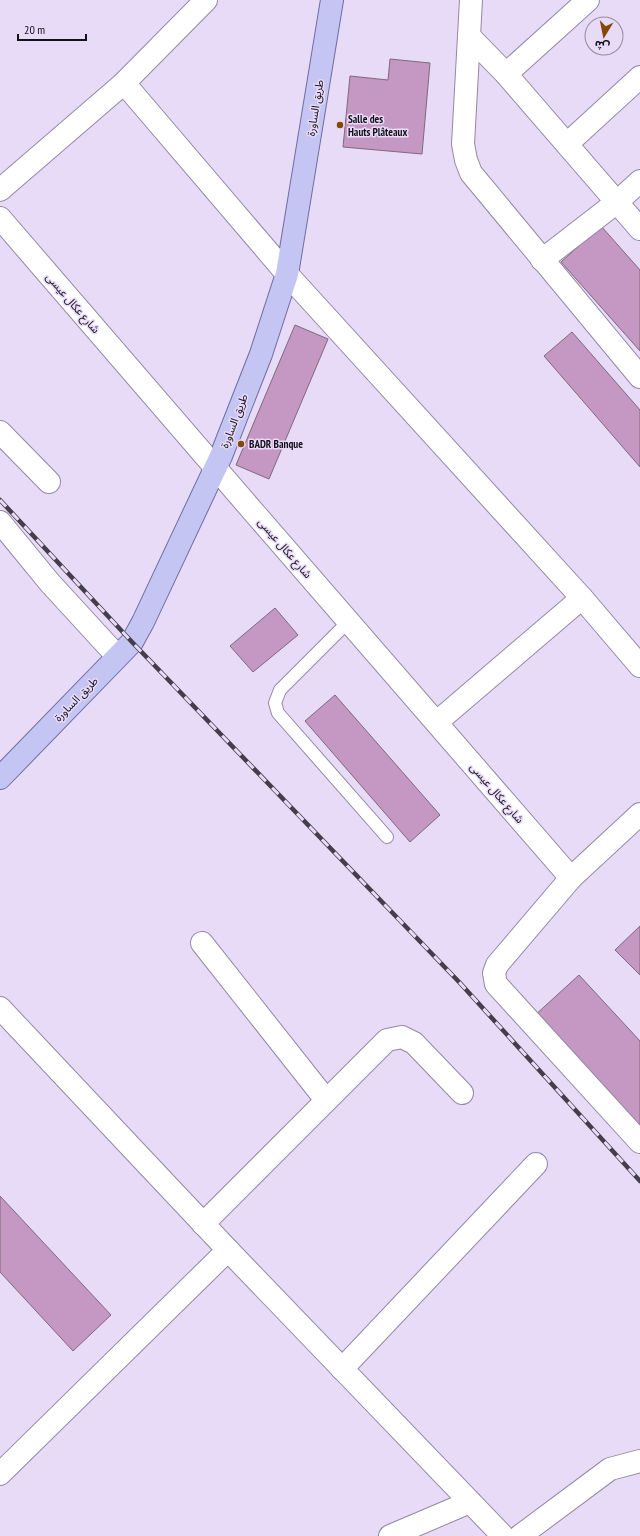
<svg xmlns="http://www.w3.org/2000/svg" width="640" height="1536" viewBox="0 0 640 1536" font-family="'PT Sans Narrow','Noto Sans Arabic',sans-serif">
  <style>
    .building { fill: #c597c3; stroke: #7e697d }
    .lines { fill: none; stroke-linecap: round; stroke-linejoin: round }
    .lane-casing { stroke: #9488a3; stroke-width: 14 }
    .street-casing { stroke: #9488a3; stroke-width: 24 }
    .primary-casing { stroke: #6d6da1; stroke-width: 24 }
    .lane { stroke: #fff; stroke-width: 12 }
    .street { stroke: #fff; stroke-width: 22 }
    .primary { stroke: #c4c5f2; stroke-width: 22 }
    .rail-casing { stroke: #443e4c; stroke-width: 4.5 }
    .rail { stroke: #e8dbf8; stroke-width: 3; stroke-dasharray: 9; stroke-linecap: butt }
    .poi-dot { fill: #854806; stroke: #e8dbf8; stroke-width: 1.5 }
    .labels { text-anchor: middle; stroke-width: 3; stroke-linejoin: round; paint-order: stroke }
    .street-label { font-size: 11px; fill: #15111b; stroke: #e8dbf8 }
    .poi-label { font-size: 11px; font-weight: bold; fill: #15111b; stroke: #e8dbf8; text-anchor: start }
  </style>
  <rect width="100%" height="100%" fill="#e8dbf8"/>
  <!-- building -->
  <g class="building">
    <polygon points="390,59 430,63 422,154 343,147 350,76 388,80"/>
    <polygon points="601,226 640,270 640,351 561,262"/>
    <polygon points="295,325 328,339 269,479 236,465"/>
    <polygon points="572,332 640,410 640,467 544,356"/>
    <polygon points="275,608 298,635 253,672 230,646"/>
    <polygon points="335,695 440,815 410,842 305,721"/>
    <polygon points="640,926 640,975 615,950"/>
    <polygon points="579,975 640,1041 640,1133 533,1017"/>
    <polygon points="0,1196 111,1315 73,1351 0,1272"/>
  </g>
  <g class="lines">
    <defs>
      <polyline id="lane" points="349,621 280,690 275,703 278,713 387,837"/>
      <g id="street">
        <polyline points="471,0 463,144 466,160 471,173 640,377"/>
        <polyline points="469,36 506,74 640,229"/>
        <polyline points="506,74 588,0"/>
        <polyline points="124,83 287,274 582,598 640,666"/>
        <polyline points="567,144 640,77"/>
        <polyline points="0,190 124,83 206,0"/>
        <path d="M0,218c189,221 381,440 571,660"/>
        <polyline points="542,260 617,202 640,181"/>
        <polyline points="0,432 49,482"/>
        <polyline points="0,522 50,583 117,656"/>
        <polyline points="437,722 582,598"/>
        <polyline points="640,814 571,878 497,965 494,973 496,984 640,1142"/>
        <polyline points="202,943 326,1100"/>
        <polyline points="0,1008 228,1250 503,1536"/>
        <polyline points="203,1224 387,1040 402,1037 414,1043 462,1093"/>
        <polyline points="342,1369 536,1164"/>
        <polyline points="0,1474 228,1250"/>
        <polyline points="390,1536 470,1502"/>
        <polyline points="520,1536 610,1469 640,1461"/>
      </g>
      <polyline id="primary" points="0,778 132,642 143,622 221,456 261,354 287,274 332,0"/>
    </defs>
    <!-- lane casing -->
    <use href="#lane" class="lane-casing"/>
    <!-- street casing -->
    <use href="#street" class="street-casing"/>
    <!-- primary casing -->
    <use href="#primary" class="primary-casing"/>
    <!-- lane -->
    <use href="#lane" class="lane"/>
    <!-- street -->
    <use href="#street" class="street"/>
    <!-- primary -->
    <use href="#primary" class="primary"/>
    <defs>
      <polyline id="rail" points="0,500 132,642 460,983 640,1181"/>
    </defs>
    <!-- rail casing -->
    <use href="#rail" class="rail-casing"/>
    <!-- rail -->
    <use href="#rail" class="rail"/>
  </g>
  <!-- markers -->
  <g class="poi-dot">
    <circle cx="340" cy="125" r="4"/>
    <circle cx="241" cy="444" r="4"/>
  </g>
  <g class="labels">
    <!-- street labels -->
    <g class="street-label">
      <text transform="translate(315 108) rotate(-81)" y="4">طريق الساورة</text>
      <text transform="translate(73 303) rotate(49)" y="4">شارع عكال عيسى</text>
      <text transform="translate(234 421) rotate(-69)" y="4">طريق الساورة</text>
      <text transform="translate(285 548) rotate(49)" y="4">شارع عكال عيسى</text>
      <text transform="translate(76 699) rotate(-46)" y="4">طريق الساورة</text>
      <text transform="translate(497 793) rotate(49)" y="4">شارع عكال عيسى</text>
    </g>
    <!-- poi labels -->
    <g class="poi-label">
      <text x="348" y="123">Salle des<tspan x="348" dy="13">Hauts Plâteaux</tspan></text>
      <text x="249" y="448">BADR Banque</text>
    </g>
  </g>
  <!-- north arrow -->
  <g transform="translate(604 36) rotate(190)"><circle r="19" fill="#e8dbf8" stroke="#948aa0"/>
  <path d="M0-3L7 15L0 10L-7 15Z" fill="#854806"/>
  <text y="-6" font-size="11" font-weight="bold" text-anchor="middle" fill="#15111b">ش</text>
  </g>
  <!-- scale -->
  <path d="M18 34v6h68v-6" fill="none" stroke="#15111b" stroke-width="2"/>
  <text x="24" y="34" font-size="12" fill="#15111b" stroke="#e8dbf8" stroke-width="3" paint-order="stroke">20 m</text>
</svg>
